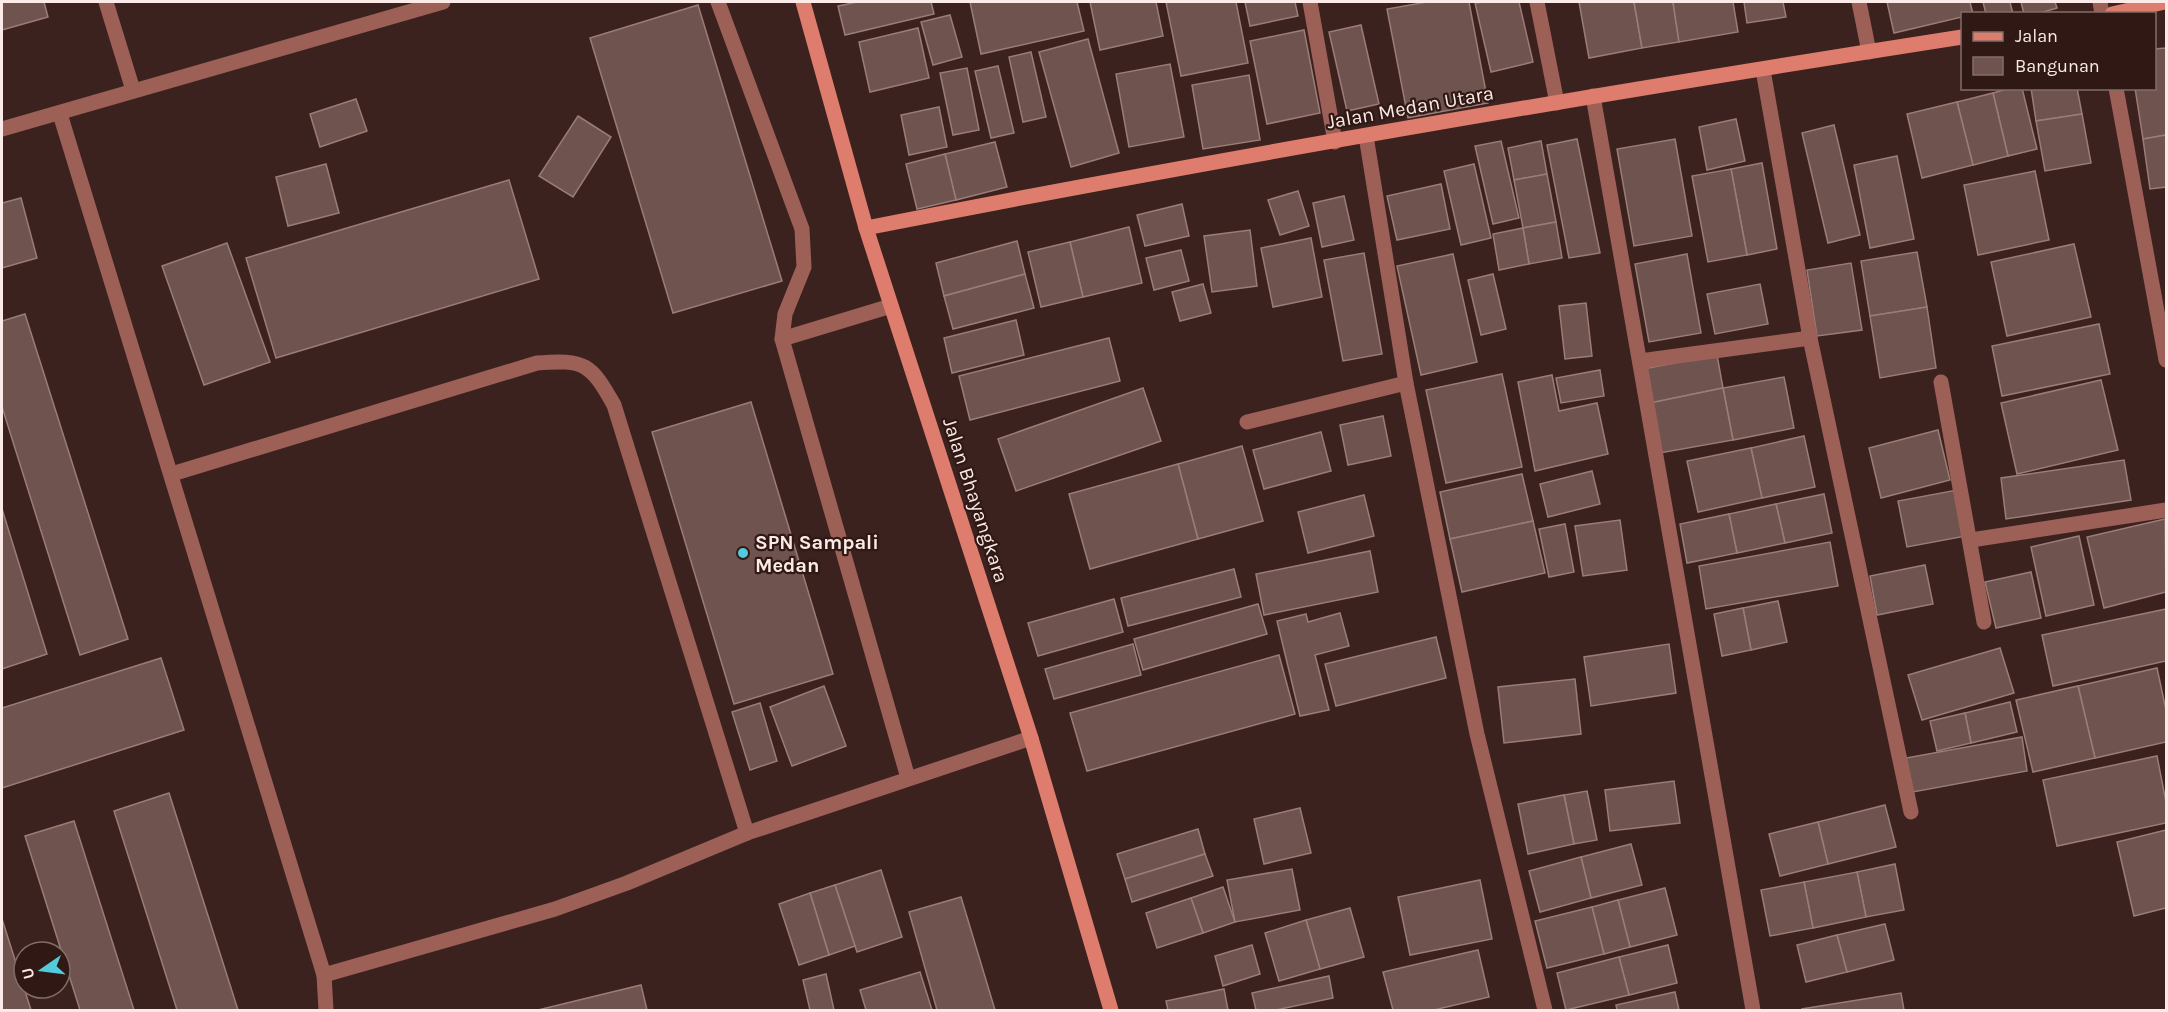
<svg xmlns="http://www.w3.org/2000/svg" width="2168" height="1012" viewBox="0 0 2168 1012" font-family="Karla,sans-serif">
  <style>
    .building { fill: #6f534e; stroke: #9b7c77; stroke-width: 1.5 }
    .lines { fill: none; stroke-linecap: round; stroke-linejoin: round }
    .lane { stroke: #9d6056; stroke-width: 15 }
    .street { stroke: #9d6056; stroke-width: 15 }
    .secondary { stroke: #de7c6d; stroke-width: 15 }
    .poi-dot { fill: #54cadd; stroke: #301915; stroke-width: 2 }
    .labels { text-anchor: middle; stroke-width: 4.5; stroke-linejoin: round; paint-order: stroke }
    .street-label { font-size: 20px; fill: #fbeae7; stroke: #301915 }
    .poi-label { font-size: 20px; font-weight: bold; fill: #fbeae7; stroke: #301915; text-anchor: start }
  </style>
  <rect width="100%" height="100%" fill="#3b221e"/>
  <!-- building -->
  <g class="building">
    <polygon points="2,2 44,2 48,17 2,30"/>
    <polygon points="857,2 931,2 934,14 845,35 838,6"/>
    <polygon points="970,2 1077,2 1084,31 981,54"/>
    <polygon points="1090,2 1156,2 1163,36 1100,50"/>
    <polygon points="1166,2 1236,2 1248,63 1181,76"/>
    <polygon points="1245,2 1295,2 1298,16 1250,26"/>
    <polygon points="1427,2 1469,2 1488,103 1408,118 1387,9"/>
    <polygon points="1484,2 1519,2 1533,62 1491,72 1475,3"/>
    <polygon points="1579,2 1634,2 1642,48 1589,58"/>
    <polygon points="1634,2 1673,2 1679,42 1642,48"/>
    <polygon points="1673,2 1733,2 1738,32 1679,42"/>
    <polygon points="1744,2 1783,2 1786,17 1747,23"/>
    <polygon points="1887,2 1970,2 1973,14 1962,14 1962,17 1894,33"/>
    <polygon points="1983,2 2010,2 2013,14 1986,14"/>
    <polygon points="2021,2 2055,2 2057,8 2037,14 2024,14"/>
    <polygon points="698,5 782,281 673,313 590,38"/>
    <polygon points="950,15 962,57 933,65 921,22"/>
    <polygon points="1361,25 1379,104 1347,111 1329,32"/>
    <polygon points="918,28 929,78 870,92 859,42"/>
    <polygon points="1304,30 1320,113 1267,124 1250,41"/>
    <polygon points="1088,39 1119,153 1071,167 1039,52"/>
    <polygon points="2166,48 2166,135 2143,139 2135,88 2154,88 2154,49"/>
    <polygon points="1031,52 1046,117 1023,122 1009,57"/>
    <polygon points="1170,64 1184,137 1129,147 1116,74"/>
    <polygon points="998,66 1014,133 991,138 975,71"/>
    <polygon points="967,68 979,130 953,135 940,73"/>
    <polygon points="1249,75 1260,140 1203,149 1192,85"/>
    <polygon points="2010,88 2022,88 2037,149 2008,156 1993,93"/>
    <polygon points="2031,88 2077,88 2082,114 2036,121"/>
    <polygon points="1993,93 2008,156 1973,165 1957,102"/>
    <polygon points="356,99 367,131 320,147 310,114"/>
    <polygon points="1957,102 1973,165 1922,178 1907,114"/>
    <polygon points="939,107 947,147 909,155 901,115"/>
    <polygon points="2082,114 2091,163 2045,171 2036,121"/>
    <polygon points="578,116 611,137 573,197 539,176"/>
    <polygon points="1736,119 1745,161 1707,170 1699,127"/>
    <polygon points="1834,125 1860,235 1828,243 1802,133"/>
    <polygon points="2166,135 2166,187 2150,189 2143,139"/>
    <polygon points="1577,139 1600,253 1569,258 1547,145"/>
    <polygon points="1675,139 1692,236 1634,246 1617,149"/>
    <polygon points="1501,141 1519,218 1493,224 1475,146"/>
    <polygon points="1541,141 1547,174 1514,180 1508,148"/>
    <polygon points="995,142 1007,187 956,200 945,154"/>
    <polygon points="945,154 956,200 917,209 906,164"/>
    <polygon points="1897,156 1914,239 1870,248 1854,165"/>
    <polygon points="1762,163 1777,249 1747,255 1731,169"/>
    <polygon points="326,164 339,213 288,226 276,177"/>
    <polygon points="1474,164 1491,238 1461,245 1444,171"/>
    <polygon points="1731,169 1747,255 1708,262 1692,176"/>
    <polygon points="2035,171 2049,240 1978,255 1964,185"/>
    <polygon points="1547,174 1556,222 1523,228 1514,180"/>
    <polygon points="509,180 539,279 276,358 246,258"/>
    <polygon points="1441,184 1450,229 1397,240 1387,196"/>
    <polygon points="1298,191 1309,226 1280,235 1268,200"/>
    <polygon points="1344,196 1354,240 1322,247 1313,203"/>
    <polygon points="21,198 37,258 2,268 2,203"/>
    <polygon points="1182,204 1189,236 1145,246 1137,215"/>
    <polygon points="1556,222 1562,258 1529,264 1523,228"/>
    <polygon points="1129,227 1142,283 1083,297 1070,242"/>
    <polygon points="1523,228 1529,264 1499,270 1493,234"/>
    <polygon points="1250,230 1257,286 1212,292 1204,236"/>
    <polygon points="1311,238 1322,297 1273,307 1261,248"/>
    <polygon points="1017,241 1025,274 944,296 936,263"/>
    <polygon points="1070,242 1083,297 1041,307 1028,252"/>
    <polygon points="227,243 270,362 204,385 162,266"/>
    <polygon points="2074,244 2091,317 2007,336 1991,262"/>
    <polygon points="1181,250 1189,281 1154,290 1146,258"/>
    <polygon points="1917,252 1927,307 1870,316 1861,261"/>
    <polygon points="1364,253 1382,354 1343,361 1324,260"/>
    <polygon points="1453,254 1477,362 1421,375 1397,266"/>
    <polygon points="1687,254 1701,333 1649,342 1635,264"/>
    <polygon points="1851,263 1862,330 1817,336 1807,270"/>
    <polygon points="1025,274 1034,308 953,329 944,296"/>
    <polygon points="1493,274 1506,329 1481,335 1468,280"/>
    <polygon points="1203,284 1211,313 1180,321 1172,292"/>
    <polygon points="1760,284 1768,324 1715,334 1707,294"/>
    <polygon points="1586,303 1592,356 1565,359 1559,306"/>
    <polygon points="1927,307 1936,368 1880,378 1870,316"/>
    <polygon points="25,314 128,639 80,655 2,407 2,321"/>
    <polygon points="1016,320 1024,355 952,373 944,338"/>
    <polygon points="2099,324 2110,374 2002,396 1992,346"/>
    <polygon points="1109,338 1120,381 970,420 959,376"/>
    <polygon points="1717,355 1723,388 1650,403 1643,369"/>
    <polygon points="1600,370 1604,396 1561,403 1556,378"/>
    <polygon points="1502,374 1522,467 1446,483 1426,390"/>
    <polygon points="1552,375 1559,411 1597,403 1608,454 1535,471 1518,382"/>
    <polygon points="1784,377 1794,428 1733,440 1723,388"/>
    <polygon points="2101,380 2118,450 2017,474 2001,403"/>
    <polygon points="1143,388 1161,441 1016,491 998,439"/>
    <polygon points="1723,388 1733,440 1660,453 1650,403"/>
    <polygon points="751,402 833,674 734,704 652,432"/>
    <polygon points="1383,416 1391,456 1348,465 1340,425"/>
    <polygon points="1938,430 1950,480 1881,498 1869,448"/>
    <polygon points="1321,432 1331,471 1264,489 1253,450"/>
    <polygon points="1804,436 1815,487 1762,498 1751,448"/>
    <polygon points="1242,446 1263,521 1198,539 1178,464"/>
    <polygon points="1751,448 1762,498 1698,512 1687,461"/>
    <polygon points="2124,460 2131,500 2006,519 2001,478"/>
    <polygon points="1178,464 1198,539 1090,569 1069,494"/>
    <polygon points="1592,471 1600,504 1548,517 1540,484"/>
    <polygon points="1522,474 1533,521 1450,539 1440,492"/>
    <polygon points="1957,490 1966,536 1907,547 1898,501"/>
    <polygon points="1824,494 1832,533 1785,543 1776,504"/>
    <polygon points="1364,495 1374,536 1308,553 1298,512"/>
    <polygon points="1776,504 1785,543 1737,553 1729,514"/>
    <polygon points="2,509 47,654 2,669"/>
    <polygon points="1729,514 1737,553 1687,563 1680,524"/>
    <polygon points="2165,519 2166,592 2104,608 2087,537"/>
    <polygon points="1620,520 1627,570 1583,576 1575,526"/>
    <polygon points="1533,521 1545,573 1462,592 1450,539"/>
    <polygon points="1565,524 1574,572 1549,577 1539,529"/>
    <polygon points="2079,536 2094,605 2046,616 2031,547"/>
    <polygon points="1830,542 1838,586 1706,609 1699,566"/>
    <polygon points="1370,551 1378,592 1264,615 1256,574"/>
    <polygon points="1925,565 1933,604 1877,615 1870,576"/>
    <polygon points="1234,569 1241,597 1128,626 1121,598"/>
    <polygon points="2031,572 2041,618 1996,628 1985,582"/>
    <polygon points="1114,599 1123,632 1038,656 1028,623"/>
    <polygon points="1778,601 1787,642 1751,650 1743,608"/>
    <polygon points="1258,604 1267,634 1143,670 1134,639"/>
    <polygon points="1743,608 1751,650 1722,656 1714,614"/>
    <polygon points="2166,609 2166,661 2053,686 2042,635"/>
    <polygon points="1340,613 1349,646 1315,655 1329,710 1300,716 1277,621 1306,614 1308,622"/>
    <polygon points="1436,637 1446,678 1336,706 1325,664"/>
    <polygon points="1133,644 1141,675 1054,699 1045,669"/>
    <polygon points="1669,644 1676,693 1591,706 1584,657"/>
    <polygon points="2000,648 2014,693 1922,720 1908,675"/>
    <polygon points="1279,655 1295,714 1087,771 1070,713"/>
    <polygon points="161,658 184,730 2,788 2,708"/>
    <polygon points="2157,668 2166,710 2166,742 2095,758 2078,686"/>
    <polygon points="1575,679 1581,734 1504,743 1498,687"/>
    <polygon points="824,686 846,746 792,766 770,707"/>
    <polygon points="2078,686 2095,758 2033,772 2016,700"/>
    <polygon points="2010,702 2017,732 1971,743 1965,713"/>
    <polygon points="760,703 777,761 750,770 732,712"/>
    <polygon points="1965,713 1971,743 1937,751 1930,721"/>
    <polygon points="2022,737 2027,771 1913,792 1906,758"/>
    <polygon points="2157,756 2166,802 2166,823 2057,846 2043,780"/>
    <polygon points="1674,781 1680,823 1610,831 1605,790"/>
    <polygon points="1587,791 1597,840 1574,844 1564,795"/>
    <polygon points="169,793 238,1010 177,1010 114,811"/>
    <polygon points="1564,795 1574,844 1528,854 1518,804"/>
    <polygon points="1885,805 1896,847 1828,864 1818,822"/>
    <polygon points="1300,808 1311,853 1264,864 1254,819"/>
    <polygon points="74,821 134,1010 80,1010 25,836"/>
    <polygon points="1818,822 1828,864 1780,876 1769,834"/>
    <polygon points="1198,829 1205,854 1125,879 1117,854"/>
    <polygon points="2166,830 2166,908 2134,916 2117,842"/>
    <polygon points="1631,844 1642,885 1591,898 1581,857"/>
    <polygon points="1205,854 1213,876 1132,902 1125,879"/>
    <polygon points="1581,857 1591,898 1540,912 1529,871"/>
    <polygon points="1895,864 1904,910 1866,917 1857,872"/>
    <polygon points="1292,869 1300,910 1235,922 1227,880"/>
    <polygon points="881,870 902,937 857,952 835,885"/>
    <polygon points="1857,872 1866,917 1813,928 1804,882"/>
    <polygon points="1480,880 1492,939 1410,955 1398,897"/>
    <polygon points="1804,882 1813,928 1770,936 1761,890"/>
    <polygon points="835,885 855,946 829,955 810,893"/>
    <polygon points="1223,887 1235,922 1203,933 1191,898"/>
    <polygon points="1665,888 1677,935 1630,947 1618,900"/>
    <polygon points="810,893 829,955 799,965 779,904"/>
    <polygon points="961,897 995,1010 937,1010 909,912"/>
    <polygon points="1191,898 1203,933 1157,948 1146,913"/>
    <polygon points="1618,900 1630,947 1604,954 1592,907"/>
    <polygon points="1592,907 1604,954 1547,968 1535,921"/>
    <polygon points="1350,908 1364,957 1320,969 1306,920"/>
    <polygon points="2,919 31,1010 2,1010"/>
    <polygon points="1306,920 1320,969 1279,981 1265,933"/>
    <polygon points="1885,924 1894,960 1847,972 1837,935"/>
    <polygon points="1837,935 1847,972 1806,982 1797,945"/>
    <polygon points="1252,945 1260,974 1223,986 1215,956"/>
    <polygon points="1668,945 1677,983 1629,995 1619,957"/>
    <polygon points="1478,950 1489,997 1434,1010 1393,1010 1383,972"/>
    <polygon points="1619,957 1629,995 1566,1010 1557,973"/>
    <polygon points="920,972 932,1010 866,1010 860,990"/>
    <polygon points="826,974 834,1010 810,1010 803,980"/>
    <polygon points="1329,976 1333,998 1276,1010 1256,1010 1252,993"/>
    <polygon points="641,985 647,1010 538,1010"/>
    <polygon points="1224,989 1228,1010 1168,1010 1166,1001"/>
    <polygon points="1675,992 1679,1010 1617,1010 1616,1005"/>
    <polygon points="1901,993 1904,1010 1802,1010 1802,1009"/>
  </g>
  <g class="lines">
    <!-- lane -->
    <g class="lane">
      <polyline points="718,2 802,229 804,267 785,314 782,339 908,778"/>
      <polyline points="60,114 324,975 326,1010"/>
      <polyline points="782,339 891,306"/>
      <polyline points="1247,422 1406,383"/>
      <path d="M172,474l365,-111c48,-4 54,1 77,42l133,428"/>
      <polyline points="324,975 555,909 627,883 747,833 1031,738"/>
    </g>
    <!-- street -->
    <g class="street">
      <polyline points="106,2 133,90"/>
      <polyline points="1310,2 1335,142"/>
      <polyline points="1537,2 1557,103"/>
      <polyline points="1859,2 1869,52"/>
      <polyline points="2100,2 2102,14"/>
      <polyline points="1763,70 1810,338 1911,812"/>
      <polyline points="2116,88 2166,360"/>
      <polyline points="1593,96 1753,1010"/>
      <polyline points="2,129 443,2"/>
      <polyline points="1366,136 1406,383 1477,734 1545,1010"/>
      <polyline points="1640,361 1810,338"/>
      <polyline points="1941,382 1984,622"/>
      <polyline points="1971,540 2166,510"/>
    </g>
    <!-- secondary -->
    <g class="secondary">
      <polyline points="803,2 866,228 1031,738 1111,1010"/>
      <polyline points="2112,14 2165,2"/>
      <path d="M866,228c364,-72 730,-134 1096,-191"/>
    </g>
  </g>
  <!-- markers -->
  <circle class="poi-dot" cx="743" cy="553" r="6"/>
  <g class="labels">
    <!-- street labels -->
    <g class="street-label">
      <text transform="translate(1410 107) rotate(-10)" y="7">Jalan Medan Utara</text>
      <text transform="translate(976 500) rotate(72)" y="7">Jalan Bhayangkara</text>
    </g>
    <!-- poi labels -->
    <g class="poi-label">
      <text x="755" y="549">SPN Sampali<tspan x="755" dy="23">Medan</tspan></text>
    </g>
  </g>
  <!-- border -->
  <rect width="2168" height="1012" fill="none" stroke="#fbeae7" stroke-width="6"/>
  <!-- legend -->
  <rect x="1961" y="12" width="195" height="78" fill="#301915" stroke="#816d69" stroke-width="1.5"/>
  <rect x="1973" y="32" width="30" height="9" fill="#de7c6d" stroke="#816d69" stroke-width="1.5"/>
  <text x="2015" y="42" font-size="18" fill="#fbeae7">Jalan</text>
  <rect x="1973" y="57" width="30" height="18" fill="#6f534e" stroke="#816d69" stroke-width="1.5"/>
  <text x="2015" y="72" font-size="18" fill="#fbeae7">Bangunan</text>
  <!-- north arrow -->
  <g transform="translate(42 970) rotate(256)"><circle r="28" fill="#301915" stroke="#816d69" stroke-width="1.5"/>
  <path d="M0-4.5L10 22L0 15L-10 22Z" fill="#54cadd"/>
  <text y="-9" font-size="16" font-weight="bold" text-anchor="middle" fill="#fbeae7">U</text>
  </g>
</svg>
